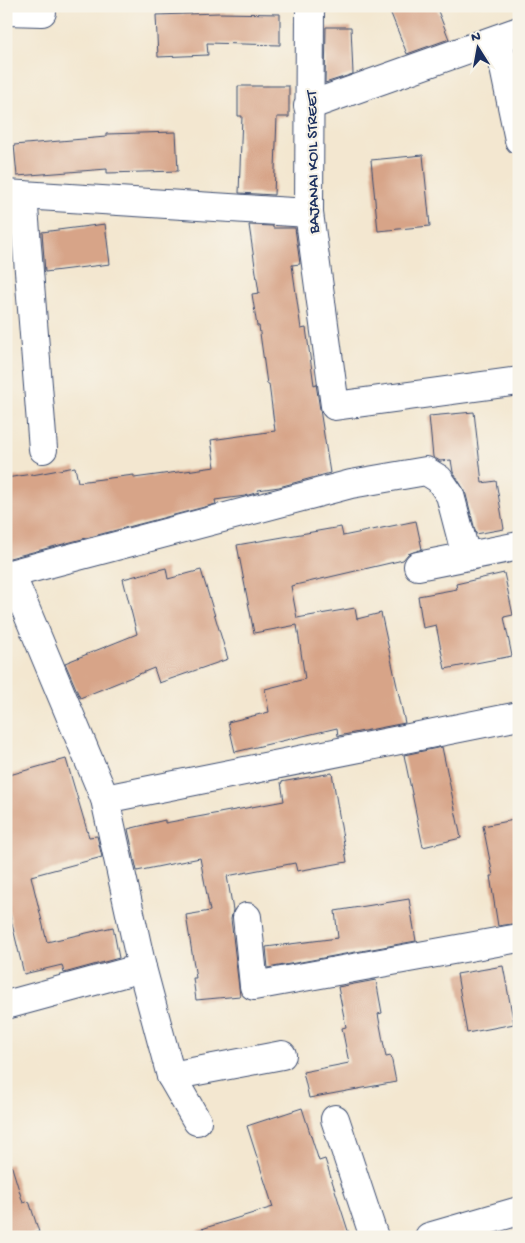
<svg xmlns="http://www.w3.org/2000/svg" width="525" height="1243" viewBox="0 0 525 1243" font-family="'Gochi Hand',sans-serif">
  <style>
    .building { fill: #d7a488 }
    .lines { fill: none; stroke-linecap: round; stroke-linejoin: round }
    .minor-casing { stroke: #3b4b6f; stroke-width: 30 }
    .minor { stroke: #fff; stroke-width: 28 }
    .labels { text-anchor: middle; stroke-width: 4.5; stroke-linejoin: round; paint-order: stroke }
    .street-label { font-size: 16px; fill: #1b2f5e; stroke: #f7f3e8 }
  </style>
  <rect width="100%" height="100%" fill="#f7f3e8"/>
  <filter id="ink" filterUnits="userSpaceOnUse"><feTurbulence type="fractalNoise" baseFrequency=".02" numOctaves="2"/><feDisplacementMap in="SourceGraphic" scale="10" xChannelSelector="R" yChannelSelector="G"/><feConvolveMatrix kernelMatrix="1 2 1 2 8 2 1 2 1" color-interpolation-filters="sRGB"/></filter>
  <filter id="wash" filterUnits="userSpaceOnUse"><feTurbulence type="fractalNoise" baseFrequency=".0096" numOctaves="4" result="noise"/><feDisplacementMap in="SourceGraphic" scale="20" xChannelSelector="R" yChannelSelector="G"/><feGaussianBlur stdDeviation="1.12" result="paint"/><feColorMatrix in="noise" values="0 0 0 0 0 0 0 0 0 0 0 0 0 0 0 0 0 1.4 0 .05"/><feComposite in="paint" operator="in"/></filter>
  <g filter="url(#wash)">
    <rect width="100%" height="100%" fill="#f3e7d0"/>
    <g id="blocks">
      <!-- building -->
      <g class="building">
        <polygon points="388,6 436,6 449,39 407,54"/>
        <polygon points="219,13 280,14 280,45 207,43 208,55 158,57 156,15"/>
        <polygon points="326,27 351,27 353,74 325,83"/>
        <polygon points="238,86 289,86 289,117 277,117 274,195 239,193 242,116 238,116"/>
        <polygon points="176,132 178,171 107,173 107,169 17,176 14,145 106,137 106,134"/>
        <polygon points="423,155 430,226 378,231 371,160"/>
        <polygon points="105,224 110,264 45,272 42,232"/>
        <polygon points="249,225 273,226 273,228 295,228 300,264 292,265 301,329 306,328 314,385 316,384 330,473 279,487 258,490 259,492 245,496 215,500 216,504 6,559 6,478 32,474 32,475 75,467 78,482 134,475 134,478 215,467 211,440 275,431 269,384 267,384 259,326 257,326 252,294 259,293"/>
        <polygon points="474,412 482,483 496,481 504,529 476,534 465,491 453,472 451,460 440,461 433,457 429,416"/>
        <polygon points="416,521 422,549 408,554 403,560 291,586 297,618 355,608 357,619 381,613 405,723 338,736 337,728 235,752 228,722 269,712 265,689 305,679 297,625 254,633 237,545 341,527 343,536"/>
        <polygon points="166,568 168,579 201,570 228,659 159,683 154,668 80,698 65,663 137,634 123,579"/>
        <polygon points="504,573 513,615 504,617 512,656 445,669 436,625 423,628 418,596 457,589 456,584"/>
        <polygon points="442,747 461,838 423,847 404,755"/>
        <polygon points="66,759 89,837 97,836 102,857 31,876 47,942 113,927 119,958 64,973 62,965 24,974 6,899 6,776"/>
        <polygon points="332,773 347,862 297,871 295,863 227,876 233,910 231,919 240,996 196,1000 193,978 196,978 186,915 210,911 200,858 137,871 128,829 165,820 165,823 284,801 281,782"/>
        <polygon points="519,819 519,923 498,926 490,876 493,876 483,826"/>
        <polygon points="409,899 416,941 268,968 266,947 338,938 335,911"/>
        <polygon points="503,966 514,1024 467,1033 457,974"/>
        <polygon points="376,980 382,1013 378,1014 386,1057 391,1056 396,1082 309,1098 303,1072 349,1063 342,1028 346,1027 338,987"/>
        <polygon points="302,1108 319,1161 325,1159 350,1237 193,1237 192,1232 273,1207 247,1126"/>
        <polygon points="11,1164 23,1203 29,1201 39,1232 23,1237 6,1237 6,1165"/>
      </g>
    </g>
  </g>
  <g filter="url(#ink)">
    <use href="#blocks" fill-opacity="0" stroke="#3b4b6f" stroke-width="1"/>
    <g class="lines">
      <defs>
        <g id="minor">
          <polyline points="310,6 309,213 335,406 519,381"/>
          <polyline points="6,11 42,12"/>
          <polyline points="498,39 519,140"/>
          <polyline points="308,106 519,31"/>
          <polyline points="6,194 309,213"/>
          <polyline points="23,195 43,449"/>
          <polyline points="418,566 519,546"/>
          <polyline points="11,574 105,799 142,968 171,1076 282,1055"/>
          <polyline points="6,575 351,484 426,471 439,479 450,495 466,556"/>
          <polyline points="105,799 519,716"/>
          <polyline points="247,917 254,986 519,938"/>
          <polyline points="6,1005 142,968"/>
          <polyline points="171,1076 197,1121"/>
          <polyline points="335,1119 374,1237"/>
          <polyline points="429,1237 519,1211"/>
        </g>
      </defs>
      <!-- minor casing -->
      <use href="#minor" class="minor-casing"/>
      <!-- minor -->
      <use href="#minor" class="minor"/>
    </g>
  </g>
  <g class="labels">
    <!-- street labels -->
    <g class="street-label">
      <text transform="translate(311 162) rotate(-91)" y="6">BAJANAI KOIL STREET</text>
    </g>
  </g>
  <!-- margin -->
  <rect width="525" height="1243" fill="none" stroke="#f7f3e8" stroke-width="25"/>
  <!-- north arrow -->
  <g transform="translate(478 48) rotate(349)" stroke="#f7f3e8" stroke-width="4" paint-order="stroke">
  <path d="M0-4L9 19L0 12L-9 19Z" fill="#1b2f5e"/>
  <text y="-8" font-size="14" font-weight="bold" text-anchor="middle" fill="#1b2f5e">N</text>
  </g>
</svg>
